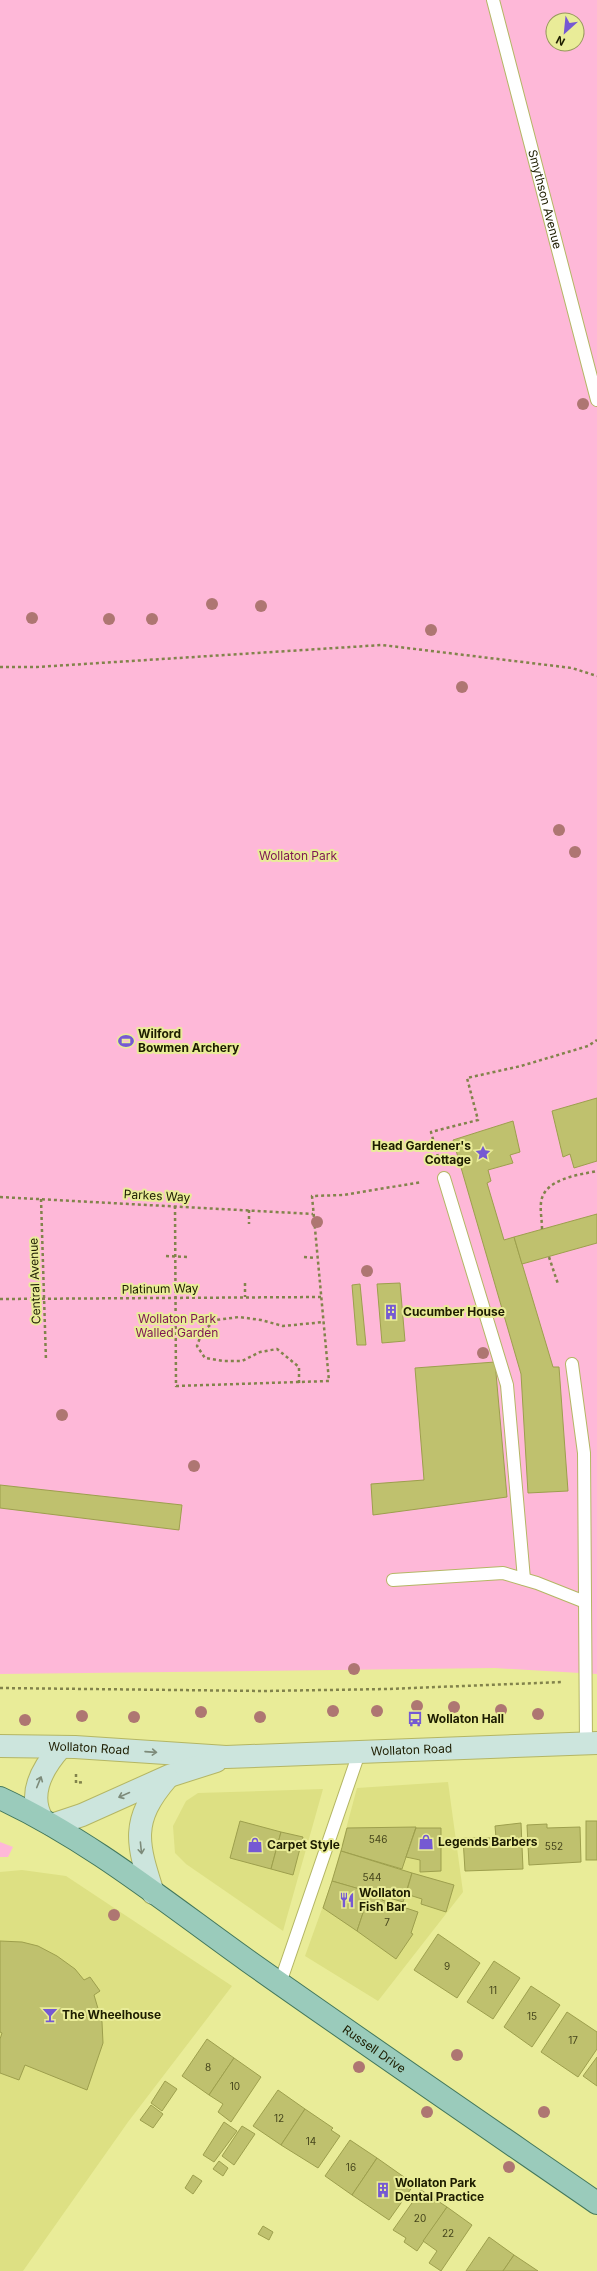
<svg xmlns="http://www.w3.org/2000/svg" width="597" height="2271" viewBox="0 0 597 2271" font-family="Inter,sans-serif">
  <style>
    .built { fill: #dde083 }
    .green { fill: #feb8d8; fill-rule: evenodd }
    .building { fill: #bfc16e; stroke: #9d9f4d }
    .lines { fill: none; stroke-linecap: round; stroke-linejoin: round }
    .lane-casing { stroke: #b4b664; stroke-width: 14 }
    .secondary-casing { stroke: #b4b664; stroke-width: 24 }
    .primary-casing { stroke: #42775c; stroke-width: 24 }
    .path { stroke: #82834b; stroke-width: 2.5; stroke-dasharray: 3 3; stroke-linecap: butt }
    .lane { stroke: #fff; stroke-width: 12 }
    .secondary { stroke: #cce5dd; stroke-width: 22 }
    .primary { stroke: #9acbbb; stroke-width: 22 }
    .tree { fill: #ae7672 }
    .oneway { stroke: #7d8b7a }
    .labels { text-anchor: middle; stroke-width: 4; stroke-linejoin: round; paint-order: stroke }
    .number-label { font-size: 10px; fill: #46461c }
    .street-label { font-size: 12px; fill: #1d1d00; stroke: #e9ec98 }
    .park-label { font-size: 12px; fill: #7d1553; stroke: #e9ec98 }
    .poi-label { font-size: 12px; font-weight: bold; fill: #1d1d00; stroke: #e9ec98; text-anchor: start }
  </style>
  <rect width="100%" height="100%" fill="#e9ec98"/>
  <!-- built -->
  <g class="built">
    <polygon points="448,1782 463,1892 378,2001 305,1956 332,1881 357,1788"/>
    <polygon points="323,1789 283,1931 186,1864 175,1853 173,1826 186,1801 198,1793"/>
    <polygon points="22,1870 66,1876 232,1986 128,2122 23,2271 0,2271 0,1872"/>
  </g>
  <!-- green -->
  <g class="green">
    <path d="M0,0h597v1674l-102,-6 -495,6zM553,20h24v24h-24z"/>
    <polygon points="0,1842 13,1847 8,1857 0,1857"/>
  </g>
  <!-- building -->
  <g class="building">
    <polygon points="597,1098 597,1161 574,1168 570,1154 563,1157 552,1111"/>
    <polygon points="513,1121 520,1152 510,1155 513,1163 488,1170 491,1181 487,1183 504,1240 514,1237 553,1367 559,1367 568,1491 528,1493 521,1374 453,1140"/>
    <polygon points="597,1214 597,1243 522,1264 514,1237"/>
    <polygon points="400,1283 405,1341 382,1343 377,1284"/>
    <polygon points="360,1284 366,1345 357,1345 352,1285"/>
    <polygon points="495,1362 507,1497 373,1515 371,1484 424,1480 415,1368"/>
    <polygon points="0,1485 182,1505 179,1530 0,1508"/>
    <polygon points="240,1821 281,1832 271,1869 230,1858"/>
    <rect x="586" y="1821" width="11" height="39"/>
    <polygon points="521,1823 523,1869 465,1871 463,1838 496,1838 495,1826"/>
    <polygon points="547,1824 547,1828 580,1827 581,1862 529,1865 527,1825"/>
    <polygon points="416,1827 402,1869 341,1851 347,1828"/>
    <polygon points="416,1828 441,1828 441,1871 420,1872 420,1860 406,1857"/>
    <polygon points="281,1832 303,1837 293,1875 271,1869"/>
    <polygon points="341,1851 412,1873 403,1902 332,1881"/>
    <polygon points="412,1873 454,1885 446,1912 421,1904 422,1899 406,1894"/>
    <polygon points="332,1881 370,1892 357,1931 323,1908"/>
    <polygon points="370,1892 383,1896 382,1900 418,1912 411,1933 413,1934 396,1959 357,1931"/>
    <polygon points="438,1934 480,1963 457,1998 414,1970"/>
    <polygon points="0,1941 22,1942 38,1946 57,1956 75,1969 84,1980 90,1977 100,1991 94,1995 102,2022 103,2043 87,2090 25,2065 19,2080 0,2073 0,2039 2,2033 0,2032"/>
    <polygon points="494,1961 520,1978 493,2019 467,2002"/>
    <polygon points="531,1986 560,2005 532,2047 504,2027"/>
    <polygon points="567,2012 597,2032 597,2049 578,2077 541,2052"/>
    <polygon points="207,2039 234,2058 209,2095 182,2076"/>
    <polygon points="597,2057 597,2086 583,2076"/>
    <polygon points="234,2058 261,2077 231,2122 218,2112 223,2104 209,2095"/>
    <polygon points="165,2081 177,2089 162,2111 151,2103"/>
    <polygon points="278,2090 305,2109 281,2145 253,2126"/>
    <polygon points="151,2105 163,2114 153,2128 140,2120"/>
    <polygon points="305,2109 333,2128 331,2130 340,2136 318,2168 281,2145"/>
    <polygon points="224,2122 237,2131 214,2162 203,2155"/>
    <polygon points="242,2126 255,2134 234,2165 222,2156"/>
    <polygon points="350,2140 377,2158 352,2195 325,2176"/>
    <polygon points="377,2158 404,2177 403,2179 413,2186 389,2220 352,2195"/>
    <polygon points="219,2161 228,2168 223,2176 213,2169"/>
    <polygon points="193,2175 202,2181 193,2194 185,2188"/>
    <polygon points="421,2190 447,2207 417,2251 404,2242 406,2238 393,2230"/>
    <polygon points="447,2207 472,2225 441,2271 429,2263 437,2251 423,2241"/>
    <polygon points="263,2226 273,2232 269,2240 258,2234"/>
    <polygon points="489,2237 514,2255 503,2271 466,2271"/>
    <polygon points="514,2255 538,2271 503,2271"/>
  </g>
  <g class="lines">
    <defs>
      <g id="lane">
        <path id="s1" d="M493,0l104,400"/>
        <polyline points="444,1178 507,1385 524,1579"/>
        <polyline points="572,1364 584,1453 586,1743"/>
        <polyline points="393,1580 503,1573 537,1583 585,1602"/>
        <polyline points="280,1983 359,1753"/>
      </g>
      <g id="secondary">
        <path id="s2" d="M0,1746l75,1 151,10 371,-14"/>
        <path d="M42,1819c-15,-26 1,-52 19,-72"/>
        <polyline points="52,1825 82,1815 169,1776 216,1761"/>
        <path d="M153,1893c-16,-50 -23,-72 14,-115"/>
      </g>
      <g id="primary">
        <path id="s3" d="M0,1798c90,42 168,106 248,163 116,82 233,162 349,242"/>
      </g>
    </defs>
    <!-- lane casing -->
    <use href="#lane" class="lane-casing"/>
    <!-- secondary casing -->
    <use href="#secondary" class="secondary-casing"/>
    <!-- primary casing -->
    <use href="#primary" class="primary-casing"/>
    <!-- path -->
    <g class="path">
      <polyline points="0,667 37,667 382,645 572,668 597,676"/>
      <polyline points="438,1157 431,1132 478,1120 467,1078 521,1066 588,1046 597,1040"/>
      <polyline points="0,1197 313,1214"/>
      <polyline points="41,1199 46,1361"/>
      <polyline points="175,1206 176,1386 329,1381 312,1196 343,1195 422,1182"/>
      <polyline points="249,1210 249,1224"/>
      <path d="M542,1229c0,-9 -2,-18 -1,-26 2,-24 37,-28 56,-32"/>
      <polyline points="166,1256 188,1257"/>
      <polyline points="304,1257 316,1258"/>
      <polyline points="549,1257 558,1284"/>
      <polyline points="245,1283 245,1297"/>
      <polyline points="0,1299 321,1297"/>
      <polyline points="299,1383 299,1367 277,1349 260,1352 242,1361 223,1361 205,1358 197,1346 202,1332 216,1320 239,1317 261,1320 283,1326 324,1322"/>
      <polyline points="0,1688 264,1691 387,1689 563,1682"/>
      <polyline points="76,1774 76,1783 83,1782"/>
    </g>
    <!-- lane -->
    <use href="#lane" class="lane"/>
    <!-- secondary -->
    <use href="#secondary" class="secondary"/>
    <!-- primary -->
    <use href="#primary" class="primary"/>
  </g>
  <!-- trees -->
  <g class="tree">
    <circle cx="583" cy="404" r="6"/>
    <circle cx="212" cy="604" r="6"/>
    <circle cx="261" cy="606" r="6"/>
    <circle cx="32" cy="618" r="6"/>
    <circle cx="109" cy="619" r="6"/>
    <circle cx="152" cy="619" r="6"/>
    <circle cx="431" cy="630" r="6"/>
    <circle cx="462" cy="687" r="6"/>
    <circle cx="559" cy="830" r="6"/>
    <circle cx="575" cy="852" r="6"/>
    <circle cx="317" cy="1222" r="6"/>
    <circle cx="367" cy="1271" r="6"/>
    <circle cx="483" cy="1353" r="6"/>
    <circle cx="62" cy="1415" r="6"/>
    <circle cx="194" cy="1466" r="6"/>
    <circle cx="354" cy="1669" r="6"/>
    <circle cx="417" cy="1706" r="6"/>
    <circle cx="454" cy="1707" r="6"/>
    <circle cx="501" cy="1710" r="6"/>
    <circle cx="333" cy="1711" r="6"/>
    <circle cx="377" cy="1711" r="6"/>
    <circle cx="201" cy="1712" r="6"/>
    <circle cx="538" cy="1714" r="6"/>
    <circle cx="82" cy="1716" r="6"/>
    <circle cx="134" cy="1717" r="6"/>
    <circle cx="260" cy="1717" r="6"/>
    <circle cx="25" cy="1720" r="6"/>
    <circle cx="114" cy="1915" r="6"/>
    <circle cx="457" cy="2055" r="6"/>
    <circle cx="359" cy="2067" r="6"/>
    <circle cx="427" cy="2112" r="6"/>
    <circle cx="544" cy="2112" r="6"/>
    <circle cx="509" cy="2167" r="6"/>
  </g>
  <!-- one-way arrows -->
  <defs><path id="oneway-shaft" d="M-6 0H5M1.5-3L5.5 0L1.5 3" fill="none" stroke-width="1.6" stroke-linecap="round" stroke-linejoin="round"/></defs>
  <g class="oneway">
    <use href="#oneway-shaft" transform="translate(151 1752) rotate(4)"/>
    <use href="#oneway-shaft" transform="translate(39 1782) rotate(-68)"/>
    <use href="#oneway-shaft" transform="translate(124 1795) rotate(156)"/>
    <use href="#oneway-shaft" transform="translate(141 1848) rotate(84)"/>
  </g>
  <!-- icons -->
  <defs>
    <symbol id="stadium-bare" viewBox="-9 -9 18 18"><path d="M0-5a6.5 5 0 1 0 0 10a6.5 5 0 1 0 0-10ZM-3.5-1.8h7v3.6h-7Z" fill="#7559d3" stroke="#e9ec98" stroke-width="2.5" paint-order="stroke"/></symbol>
    <symbol id="sight-bare" viewBox="-9 -9 18 18"><path d="M0-6L1.8-2.2L6-1.7L2.9 1.2L3.7 5.4L0 3.3L-3.7 5.4L-2.9 1.2L-6-1.7L-1.8-2.2Z" fill="#7559d3" stroke="#e9ec98" stroke-width="2.5" paint-order="stroke"/></symbol>
    <symbol id="building-bare" viewBox="-9 -9 18 18"><path d="M-4-6H4V6H1V3H-1V6H-4ZM-2.5-4.3h1.7v1.8h-1.7ZM.8-4.3h1.7v1.8H.8ZM-2.5-1h1.7V.8h-1.7ZM.8-1h1.7V.8H.8Z" fill="#7559d3" stroke="#e9ec98" stroke-width="2.5" paint-order="stroke"/></symbol>
    <symbol id="bus-bare" viewBox="-9 -9 18 18"><path d="M-5-6H5V4H4V6H2V4H-2V6H-4V4H-5ZM-3.5-4V0h7V-4ZM-3.5 1.2v1.5H-2V1.2ZM2 1.2v1.5H3.5V1.2Z" fill="#7559d3" stroke="#e9ec98" stroke-width="2.5" paint-order="stroke"/></symbol>
    <symbol id="shop-bare" viewBox="-9 -9 18 18"><path d="M-5-2.5h2.3a2.7 3.5 0 0 1 5.4 0H5L5.5 6h-11ZM-1.5-2.5h3a1.5 2.3 0 0 0-3 0Z" fill="#7559d3" stroke="#e9ec98" stroke-width="2.5" paint-order="stroke"/></symbol>
    <symbol id="restaurant-bare" viewBox="-9 -9 18 18"><path d="M-5-6h1v4h1v-4h1v4h1v-4h1v5L-1.5 .5V6h-2V.5L-5-1ZM5-6V6H3V1.5H1.5Q1.5-4 5-6Z" fill="#7559d3" stroke="#e9ec98" stroke-width="2.5" paint-order="stroke"/></symbol>
    <symbol id="bar-bare" viewBox="-9 -9 18 18"><path d="M-6-5H6L.8 .8V4.5H3.5V6h-7V4.5H-.8V.8Z" fill="#7559d3" stroke="#e9ec98" stroke-width="2.5" paint-order="stroke"/></symbol>
  </defs>
  <g fill-rule="evenodd">
    <use href="#stadium-bare" x="115" y="1030" width="22" height="22"/>
    <use href="#sight-bare" x="472" y="1142" width="22" height="22"/>
    <use href="#building-bare" x="380" y="1301" width="22" height="22"/>
    <use href="#bus-bare" x="404" y="1708" width="22" height="22"/>
    <use href="#shop-bare" x="415" y="1831" width="22" height="22"/>
    <use href="#shop-bare" x="244" y="1834" width="22" height="22"/>
    <use href="#restaurant-bare" x="336" y="1889" width="22" height="22"/>
    <use href="#bar-bare" x="39" y="2004" width="22" height="22"/>
    <use href="#building-bare" x="372" y="2179" width="22" height="22"/>
  </g>
  <g class="labels">
    <!-- number labels -->
    <g class="number-label">
      <text x="378" y="1843">546</text>
      <text x="554" y="1850">552</text>
      <text x="372" y="1881">544</text>
      <text x="387" y="1926">7</text>
      <text x="447" y="1970">9</text>
      <text x="493" y="1994">11</text>
      <text x="532" y="2020">15</text>
      <text x="573" y="2044">17</text>
      <text x="208" y="2071">8</text>
      <text x="235" y="2090">10</text>
      <text x="279" y="2122">12</text>
      <text x="311" y="2145">14</text>
      <text x="351" y="2171">16</text>
      <text x="420" y="2222">20</text>
      <text x="448" y="2237">22</text>
    </g>
    <!-- street labels -->
    <g class="street-label">
      <text dy="4" stroke="none"><textPath href="#s1" startOffset="206">Smythson Avenue</textPath></text>
      <text transform="translate(157 1196) rotate(3)" y="4">Parkes Way</text>
      <text transform="translate(35 1281) rotate(-92)" y="4">Central Avenue</text>
      <text transform="translate(160 1289) rotate(-1)" y="4">Platinum Way</text>
      <text dy="4" stroke="none"><textPath href="#s2" startOffset="89">Wollaton Road</textPath></text>
      <text dy="4" stroke="none"><textPath href="#s2" startOffset="412">Wollaton Road</textPath></text>
      <text dy="4" stroke="none"><textPath href="#s3" startOffset="451">Russell Drive</textPath></text>
    </g>
    <!-- park labels -->
    <g class="park-label">
      <text x="298" y="860">Wollaton Park</text>
      <text x="177" y="1323">Wollaton Park<tspan x="177" dy="14">Walled Garden</tspan></text>
    </g>
    <!-- poi labels -->
    <g class="poi-label">
      <text x="138" y="1038">Wilford<tspan x="138" dy="14">Bowmen Archery</tspan></text>
      <text x="471" y="1150" text-anchor="end">Head Gardener's<tspan x="471" dy="14">Cottage</tspan></text>
      <text x="403" y="1316">Cucumber House</text>
      <text x="427" y="1723">Wollaton Hall</text>
      <text x="438" y="1846">Legends Barbers</text>
      <text x="267" y="1849">Carpet Style</text>
      <text x="359" y="1897">Wollaton<tspan x="359" dy="14">Fish Bar</tspan></text>
      <text x="62" y="2019">The Wheelhouse</text>
      <text x="395" y="2187">Wollaton Park<tspan x="395" dy="14">Dental Practice</tspan></text>
    </g>
  </g>
  <!-- north arrow -->
  <g transform="translate(565 32) rotate(207)"><circle r="19" fill="#e9ec98" stroke="#97995b"/>
  <path d="M0-3L7 15L0 10L-7 15Z" fill="#7559d3"/>
  <text y="-6" font-size="11" font-weight="bold" text-anchor="middle" fill="#1d1d00">N</text>
  </g>
</svg>
